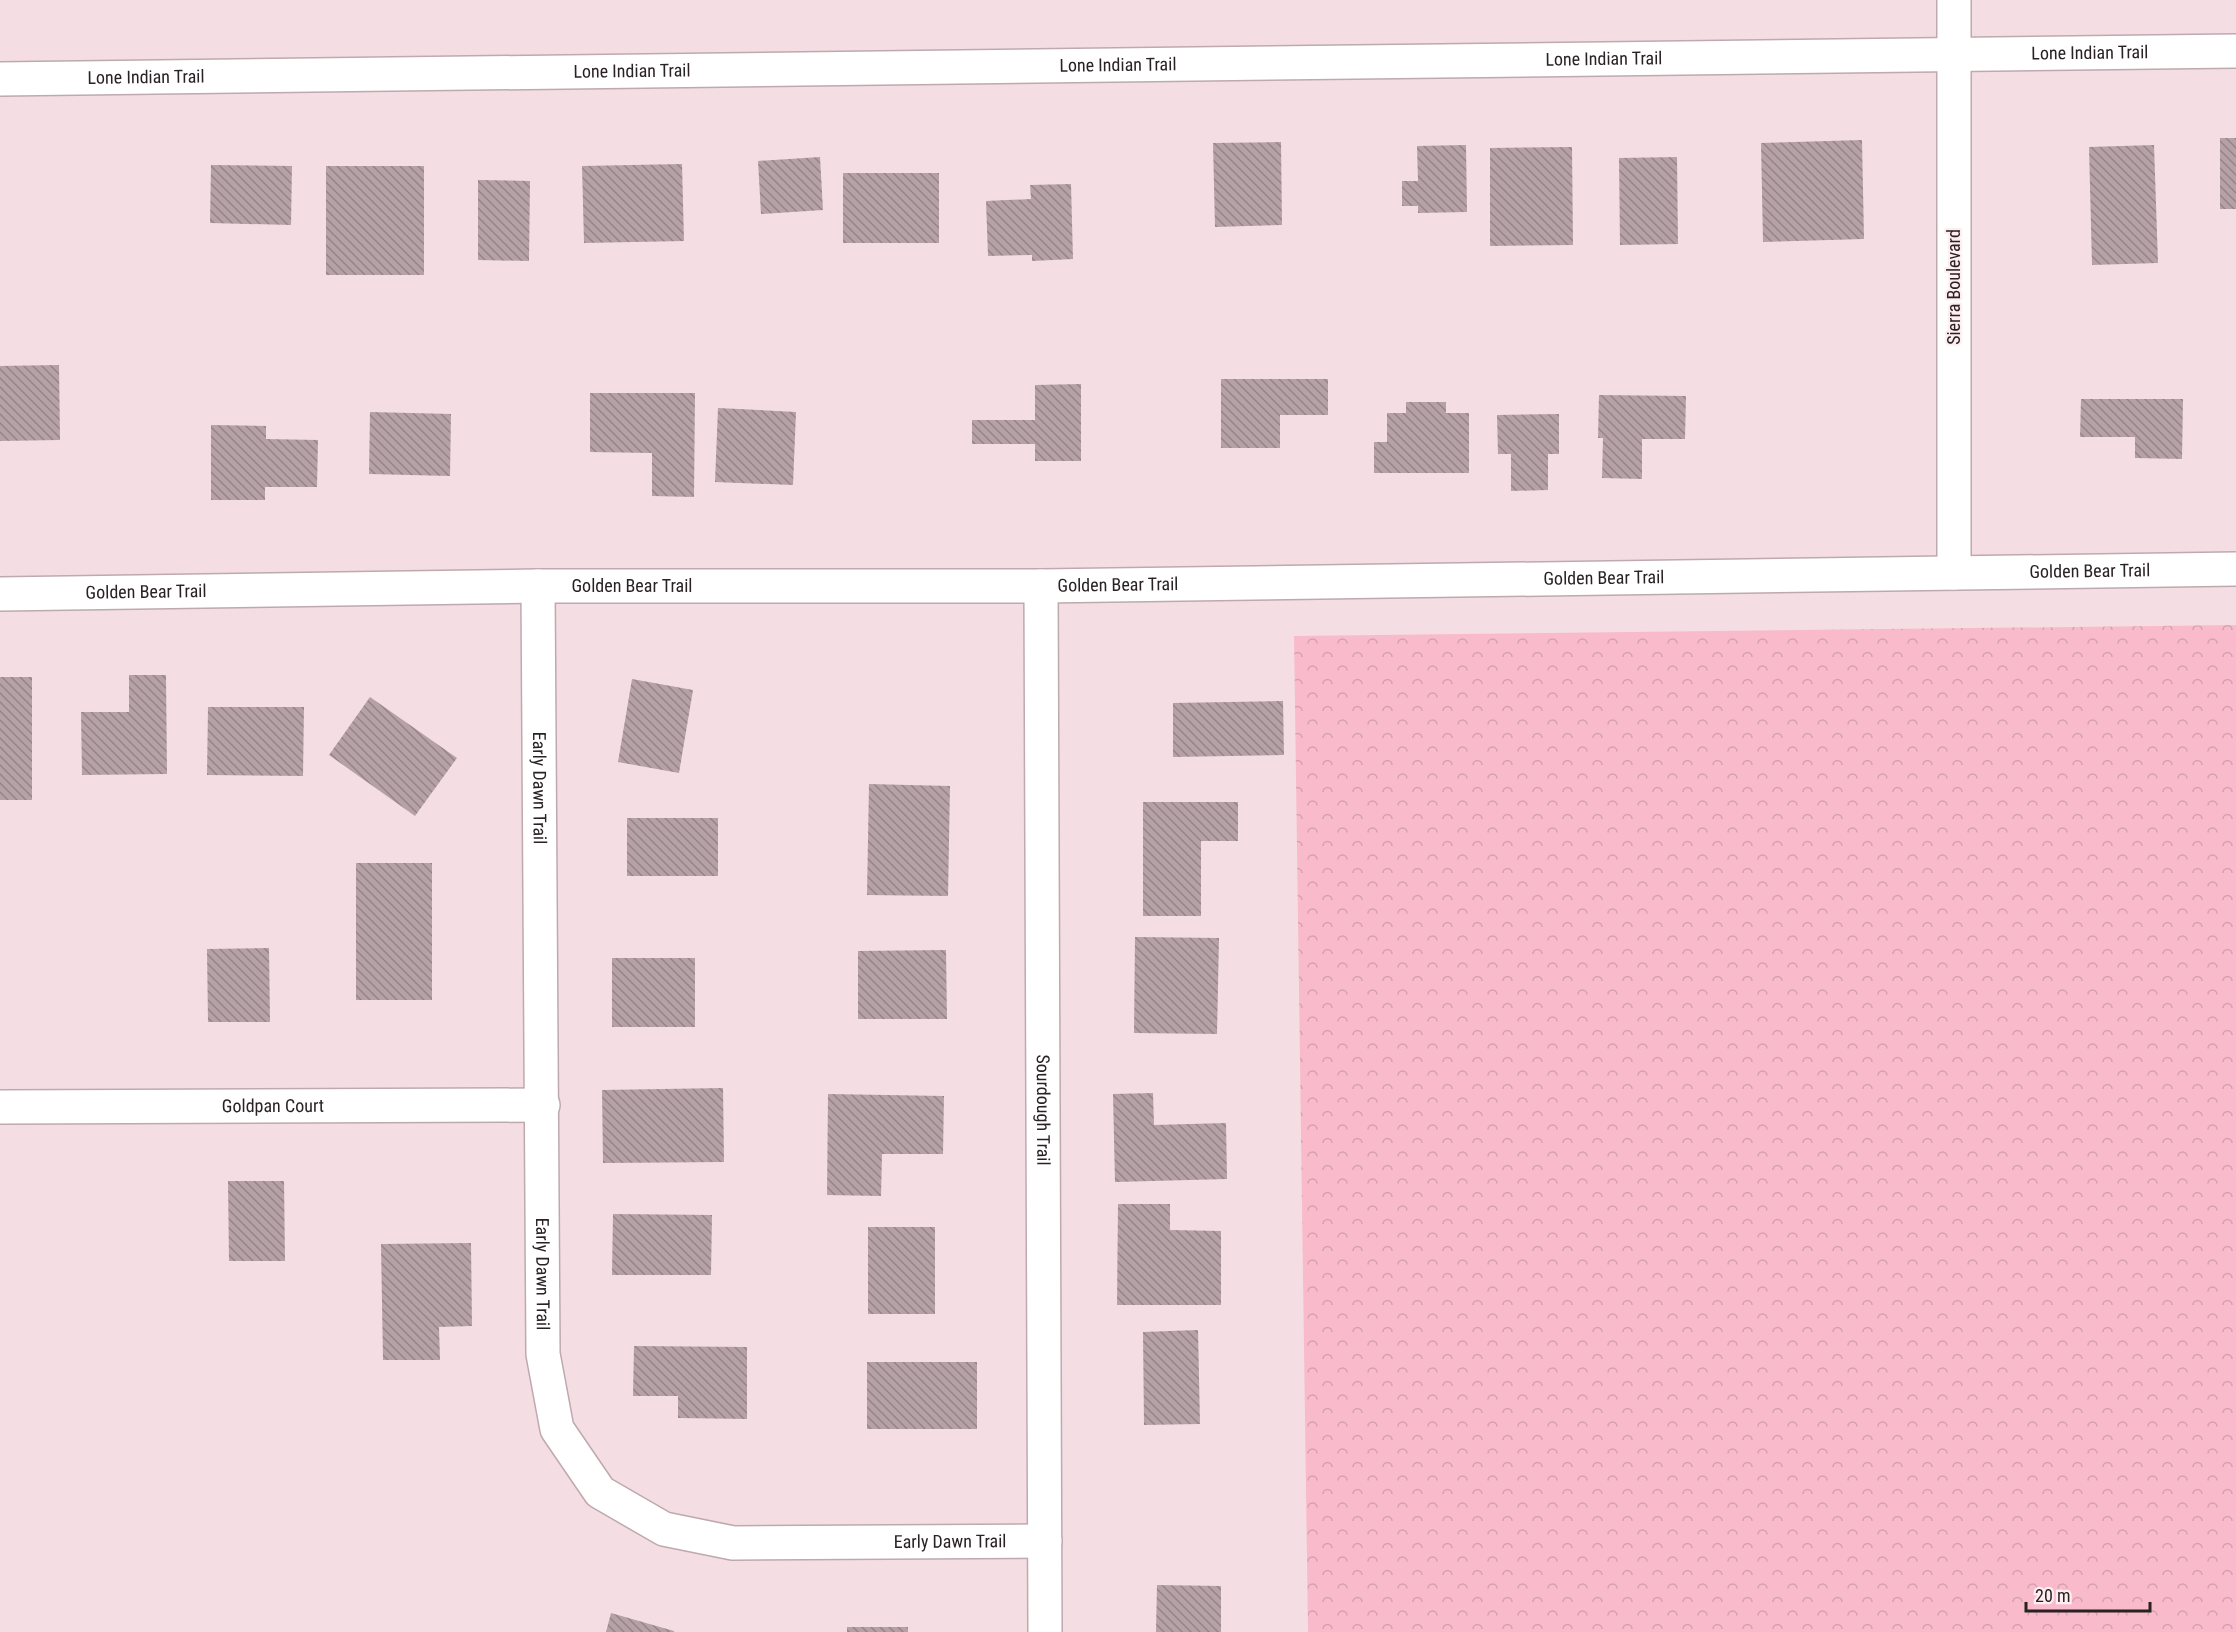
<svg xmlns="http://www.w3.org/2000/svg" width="2236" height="1632" viewBox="0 0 2236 1632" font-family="'Roboto Condensed',sans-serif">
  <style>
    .forest { fill: url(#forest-crowns) }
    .building { fill: url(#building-back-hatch) }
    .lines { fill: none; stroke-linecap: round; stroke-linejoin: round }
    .minor-casing { stroke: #bea9ae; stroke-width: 36 }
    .minor { stroke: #fff; stroke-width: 33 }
    .labels { text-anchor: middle; stroke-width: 4.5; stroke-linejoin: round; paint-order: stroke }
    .street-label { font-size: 18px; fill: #292123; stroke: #feedf1 }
  </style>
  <defs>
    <pattern id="forest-crowns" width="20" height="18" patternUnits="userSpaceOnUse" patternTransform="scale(1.5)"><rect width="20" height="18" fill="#f9bbcb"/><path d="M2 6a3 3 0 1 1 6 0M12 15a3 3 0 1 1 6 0" fill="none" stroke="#d5a0ae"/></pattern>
    <pattern id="building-back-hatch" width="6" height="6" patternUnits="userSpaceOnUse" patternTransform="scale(1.5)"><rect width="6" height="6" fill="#b6a2a6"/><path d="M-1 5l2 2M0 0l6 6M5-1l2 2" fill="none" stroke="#948487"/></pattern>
  </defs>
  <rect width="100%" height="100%" fill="#f4dee3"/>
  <!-- forest -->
  <polygon class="forest" points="2236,625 2236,1632 1308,1632 1294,636"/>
  <!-- building -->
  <g class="building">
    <rect x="2220" y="138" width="16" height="71"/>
    <polygon points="1862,140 1864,239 1763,242 1761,143"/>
    <polygon points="1281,142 1282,225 1215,227 1213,143"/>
    <polygon points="1466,145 1467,212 1418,213 1418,206 1402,206 1402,181 1418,181 1417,146"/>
    <polygon points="2154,145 2158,263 2092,265 2089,147"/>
    <polygon points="1572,147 1573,245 1490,246 1490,148"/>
    <polygon points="820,157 823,210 761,214 758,161"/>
    <polygon points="1677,157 1678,244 1620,245 1619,158"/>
    <polygon points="682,164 684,241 584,243 582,166"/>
    <polygon points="211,165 292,166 291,225 210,223"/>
    <rect x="326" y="166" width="98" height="109"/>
    <rect x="843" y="173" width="96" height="70"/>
    <polygon points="478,180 530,181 529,261 478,260"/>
    <polygon points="1071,184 1073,259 1032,261 1032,255 988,256 986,201 1031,199 1030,185"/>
    <polygon points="59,365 60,440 0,441 0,366"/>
    <polygon points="1221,379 1328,379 1328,415 1280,415 1280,448 1221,448"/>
    <polygon points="1081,384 1081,461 1035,461 1035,444 972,444 972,420 1035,420 1035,385"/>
    <polygon points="590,393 695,393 694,497 652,496 652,453 590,452"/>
    <polygon points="1599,395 1686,396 1685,439 1642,439 1642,479 1602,478 1603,438 1598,438"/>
    <polygon points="2081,399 2183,399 2182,459 2135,458 2135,437 2080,437"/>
    <polygon points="1406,402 1446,402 1446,413 1469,413 1469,473 1374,473 1374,442 1387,442 1387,413 1406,413"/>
    <polygon points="718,408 796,412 793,485 715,482"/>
    <polygon points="370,412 451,414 450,476 369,474"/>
    <polygon points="1559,414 1559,454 1548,454 1548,490 1511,491 1511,454 1498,454 1497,415"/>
    <polygon points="211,425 266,426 266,439 318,440 317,487 265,487 265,500 211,500"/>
    <polygon points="129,675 166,675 167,774 82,775 81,712 129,712"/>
    <rect x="0" y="677" width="32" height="123"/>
    <polygon points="632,679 693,690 679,773 618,762"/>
    <polygon points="370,697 457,758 415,816 329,755"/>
    <polygon points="1283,701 1284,755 1173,757 1173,703"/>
    <polygon points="208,707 304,707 303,776 207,775"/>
    <polygon points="869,784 950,786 948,896 867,895"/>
    <polygon points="1143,802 1238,802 1238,841 1201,841 1201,916 1143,916"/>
    <rect x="627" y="818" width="91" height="58"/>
    <rect x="356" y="863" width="76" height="137"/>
    <polygon points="1135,937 1219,938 1217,1034 1134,1033"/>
    <polygon points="269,948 270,1022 208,1022 207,949"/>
    <polygon points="946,950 947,1019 858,1019 858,951"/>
    <rect x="612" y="958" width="83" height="69"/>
    <polygon points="723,1088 724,1162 603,1163 602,1090"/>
    <polygon points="1153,1093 1154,1125 1226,1123 1227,1179 1115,1182 1113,1094"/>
    <polygon points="828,1094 944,1096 943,1154 882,1154 881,1196 827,1195"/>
    <polygon points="228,1181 284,1181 285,1261 229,1261"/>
    <polygon points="1118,1204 1170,1204 1170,1230 1221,1231 1221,1305 1117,1305"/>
    <polygon points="613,1214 712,1215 711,1275 612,1275"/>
    <rect x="868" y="1227" width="67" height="87"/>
    <polygon points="471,1243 472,1326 439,1327 440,1360 383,1360 381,1244"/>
    <polygon points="1198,1330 1200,1424 1144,1425 1143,1332"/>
    <polygon points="634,1346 747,1347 747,1419 678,1418 678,1396 633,1396"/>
    <rect x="867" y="1362" width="110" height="67"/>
    <polygon points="1157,1585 1221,1586 1221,1632 1156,1632"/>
    <polygon points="611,1613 674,1631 674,1632 606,1632"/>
    <rect x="847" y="1627" width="61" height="5"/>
  </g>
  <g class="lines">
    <defs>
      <g id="minor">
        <polyline points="1954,0 1954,573"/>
        <path id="s1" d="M0,79l2236,-28"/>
        <path id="s2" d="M538,586l5,768 14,75 43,63 64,37 69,14 312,-2"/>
        <path id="s3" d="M1041,586l4,1046"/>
        <path id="s4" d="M0,594l538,-8h503l1195,-17"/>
        <path id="s5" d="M1,1107l542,-2"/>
      </g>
    </defs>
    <!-- minor casing -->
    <use href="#minor" class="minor-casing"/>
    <!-- minor -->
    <use href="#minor" class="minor"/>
  </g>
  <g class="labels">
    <!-- street labels -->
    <g class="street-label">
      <text dy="6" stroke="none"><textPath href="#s1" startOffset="2090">Lone Indian Trail</textPath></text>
      <text dy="6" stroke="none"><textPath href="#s1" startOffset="1604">Lone Indian Trail</textPath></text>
      <text dy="6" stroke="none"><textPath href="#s1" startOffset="1118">Lone Indian Trail</textPath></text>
      <text dy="6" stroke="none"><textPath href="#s1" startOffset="632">Lone Indian Trail</textPath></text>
      <text dy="6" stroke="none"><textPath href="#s1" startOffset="146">Lone Indian Trail</textPath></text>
      <text transform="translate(1954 287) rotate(-90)" y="6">Sierra Boulevard</text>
      <text dy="6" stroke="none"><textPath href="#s4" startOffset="2090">Golden Bear Trail</textPath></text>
      <text dy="6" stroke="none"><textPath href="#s4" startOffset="1604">Golden Bear Trail</textPath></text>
      <text dy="6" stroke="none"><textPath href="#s4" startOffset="1118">Golden Bear Trail</textPath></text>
      <text dy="6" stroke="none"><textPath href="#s4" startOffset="632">Golden Bear Trail</textPath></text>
      <text dy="6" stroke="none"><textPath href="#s4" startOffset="146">Golden Bear Trail</textPath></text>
      <text dy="6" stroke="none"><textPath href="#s2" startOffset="202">Early Dawn Trail</textPath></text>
      <text dy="6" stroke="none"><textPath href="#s5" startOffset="272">Goldpan Court</textPath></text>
      <text dy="6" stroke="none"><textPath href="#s3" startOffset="524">Sourdough Trail</textPath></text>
      <text dy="6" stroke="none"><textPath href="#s2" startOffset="688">Early Dawn Trail</textPath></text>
      <text dy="6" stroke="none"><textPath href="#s2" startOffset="1282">Early Dawn Trail</textPath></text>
    </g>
  </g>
  <!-- scale -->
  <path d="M2026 1602v9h124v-9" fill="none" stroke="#292123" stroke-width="3"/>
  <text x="2035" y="1602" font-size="18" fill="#292123" stroke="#feedf1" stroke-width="4.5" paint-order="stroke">20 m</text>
</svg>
